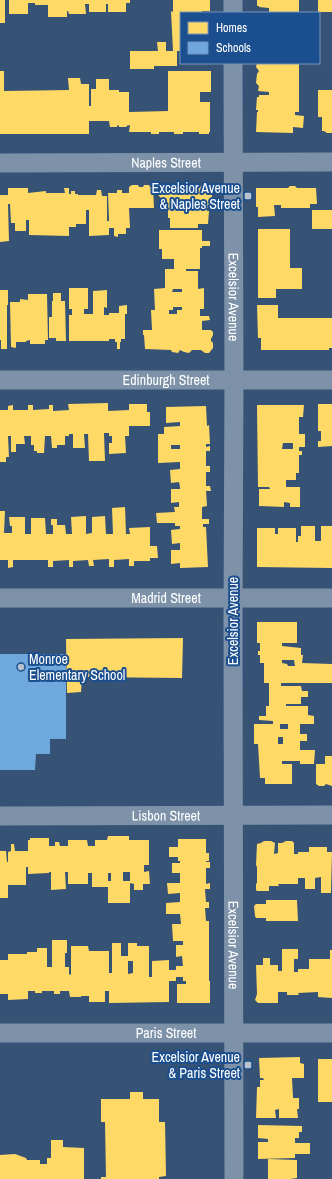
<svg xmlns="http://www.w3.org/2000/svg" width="332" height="1179" viewBox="0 0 332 1179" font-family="'Archivo Narrow',sans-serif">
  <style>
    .homes { fill: #ffd966; fill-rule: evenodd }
    .schools { fill: #6fa8dc }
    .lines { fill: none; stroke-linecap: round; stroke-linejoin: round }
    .minor { stroke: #7d92a8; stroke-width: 19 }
    .poi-dot { fill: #b9c2ce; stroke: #1b4f8f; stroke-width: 1.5 }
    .labels { text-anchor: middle; stroke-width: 4; stroke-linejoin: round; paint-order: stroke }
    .street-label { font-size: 14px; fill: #fff; stroke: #1b4f8f }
    .poi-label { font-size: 14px; fill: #fff; stroke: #1b4f8f; text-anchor: end }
  </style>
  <rect width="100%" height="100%" fill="#365274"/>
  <!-- homes -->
  <g class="homes">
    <rect x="0" y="0" width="5" height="23"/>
    <polygon points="9,0 130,0 130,3 126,3 126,12 108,12 108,4 106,4 106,12 89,12 89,4 85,4 86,14 69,14 68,11 67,11 67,17 48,17 48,5 35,5 35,3 28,3 28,14 9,14"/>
    <polygon points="173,0 210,0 210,11 202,11 202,13 181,13 181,51 177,51 177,66 154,66 154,69 130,69 130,51 158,51 157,42 166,42 166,51 173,51 171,11 173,12"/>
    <polygon points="257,0 299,0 299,13 269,13 269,8 259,7 259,6 257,6"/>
    <rect x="318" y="0" width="14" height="12"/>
    <polygon points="257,63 299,63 299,112 295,112 295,115 304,116 303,128 293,127 293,133 256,132 257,112 258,112 258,110 256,110 257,97 259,97 259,95 269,95 269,92 258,91 259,86 256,83 257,74 259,71 256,67"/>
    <polygon points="0,71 4,71 4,91 69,90 68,78 80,78 81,84 89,84 89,106 91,106 91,89 96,89 96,79 109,79 109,90 119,90 119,92 129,92 129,112 168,111 168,71 211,71 211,92 200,92 200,102 210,102 210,132 209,132 209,134 199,134 199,132 183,132 183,134 174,134 174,132 159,132 159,134 151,134 151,132 129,132 130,125 126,126 127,127 119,127 119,125 117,126 117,127 110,127 109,121 89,121 89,134 0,134"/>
    <polygon points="318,90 332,90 332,133 327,133 324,131 322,131 322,117 318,117"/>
    <polygon points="132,185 138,185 139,187 143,187 144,185 149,185 150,187 153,187 154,208 129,208 130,228 126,228 126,234 118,234 118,237 114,236 114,228 109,228 109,235 89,236 89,210 86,210 86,224 76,224 76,227 69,227 69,236 29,235 29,220 26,220 26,231 15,231 15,223 11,223 10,204 8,204 9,241 0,242 0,195 8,195 8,188 28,188 28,193 46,191 46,193 65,193 64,188 69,188 69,194 71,194 71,191 75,191 75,194 78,194 78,195 96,195 97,190 101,190 102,196 107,196 107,221 109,221 108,193 117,193 117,190 122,190 122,193 129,193 129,187"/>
    <polygon points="180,185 185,185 186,187 189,187 191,185 196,185 198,187 200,187 202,185 207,185 210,191 212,191 212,197 210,198 212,201 212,206 210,208 207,208 207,211 209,211 208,224 198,224 198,228 170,228 170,218 168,218 168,209 161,209 161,198 158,195 158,190 160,187 178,187"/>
    <polygon points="290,186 295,186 297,188 316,188 317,204 310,204 310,208 281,208 281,205 274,205 275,216 258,217 258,207 256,207 256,188 288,188"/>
    <rect x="312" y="210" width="20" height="19"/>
    <polygon points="258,229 290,229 290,268 302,268 302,289 276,289 276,298 258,298"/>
    <path d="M159,230h43v11h8v5h-8v2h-2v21h-14v2h12v18l6,-1v21h-4v7h9l1,4 -8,1v9h9l2,2v3l-2,4v2l2,2v5l-4,5h-4l-4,-3h-9l-3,3 -5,-1 -4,-2 -2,3 -6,-1 -1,-2 -26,-1 -1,-14h-1v-5h9l-1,-20h4l-1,-21 11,-1v-19h9v-10h-12v-10h-3zM173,289h9v3h-10zM173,307h9v3h-5v4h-8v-4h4z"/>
    <polygon points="69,288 88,288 88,309 84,309 84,314 93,314 93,291 107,290 107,308 104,307 104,315 109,315 109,313 119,313 119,306 127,305 127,314 125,314 125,339 121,339 121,342 120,342 120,349 117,349 117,342 115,342 115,339 109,339 109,341 69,341 69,315 72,315 72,309 69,309"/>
    <polygon points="0,290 8,290 8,305 7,305 7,349 1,349 1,340 0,340"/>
    <polygon points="53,293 61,293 61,301 65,301 66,341 56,341 56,338 49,338 49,317 52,317 52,301 53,301"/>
    <polygon points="28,294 47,294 48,340 45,340 45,344 30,344 30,340 26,341 26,342 16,342 16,348 11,347 10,302 20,302 20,299 28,300"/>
    <polygon points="257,305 278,305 278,318 332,318 332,348 329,348 329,350 261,350 261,338 258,338"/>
    <polygon points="108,403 108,411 129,410 129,404 147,404 147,412 150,412 150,426 129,426 129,436 125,436 126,453 109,454 109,443 112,443 112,436 109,436 109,433 104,433 105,461 89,461 88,434 84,434 85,448 73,448 73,434 69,434 69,436 65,436 65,445 57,445 57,448 52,448 51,436 45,436 44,453 37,453 37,451 34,451 34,445 31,445 31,436 24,436 25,444 16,444 16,452 11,452 11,436 8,436 9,457 6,457 6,462 0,462 0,410 8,410 8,406 13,405 13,410 28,410 28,405 33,405 33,410 49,409 49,405 53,405 53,411 69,410 68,404"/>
    <polygon points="318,404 332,404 332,446 318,447 318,441 321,441 321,431 318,431"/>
    <path d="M257,405h47l-1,12h-4v17h6v13h-6v4h3v4h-3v18h-3v7h-10v7h14v20h-10v-4l-6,-1v5l-25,-1v-17h11l-1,-2h-11zM283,443h10v6h-11z"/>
    <path d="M206,406l1,20 2,-1 1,19h-4v3l4,-1v5h-4v15h4v6h-4v14h4l1,5h-5l1,15 -5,1v12h7v5h-6v3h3l2,40 -28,1v-5l-9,1v-14h9v-7l-8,1 -1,-14 9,-1v-3h-5v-3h-18l-1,-10 19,-1 -1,-5h5v-5l-8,1v-14h9v-2l-1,-5 -8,1 -1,-13 10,-1v-7l-22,1v-29h6v-7l16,-1v-4l-14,1v-16zM171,445h9v4h-9z"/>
    <polygon points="125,507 126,534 130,534 129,528 150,527 150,546 157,546 158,558 150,558 150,561 134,561 134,566 129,566 129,559 114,560 114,567 109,567 109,559 93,560 94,566 89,566 88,560 73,561 73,567 69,567 69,560 53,561 53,567 48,567 48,560 13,560 13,567 8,568 8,560 0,560 0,511 5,511 4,533 12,533 12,526 10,526 9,517 25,517 25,534 31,534 31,518 45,518 46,534 53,534 53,525 51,525 51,519 57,519 57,525 65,525 66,534 72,534 71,517 86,516 86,534 92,533 92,517 105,516 106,534 113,534 112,508"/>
    <polygon points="301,526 315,526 315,541 321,541 321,526 332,526 332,568 257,567 257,528 275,528 275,534 278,534 278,528 296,528 296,542 298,542 298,536 301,536"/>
    <path d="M257,622h40v21h-15v3l19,2v7h2l-1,8 30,1v19h-51v3h20l1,5h6v6h-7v7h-15v2h22v9l6,1v8h-14v10h7v7h-7v9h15l-1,14h-14v-3h-18v3h10v20h-27v-6h-5l-2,-34h-4v-20h19v-3l-14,-1v-4h7v-10h3v-23h-5v-20h-4v-8h-2v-4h2v-8h-3zM282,660h12l1,6h-7l-1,-2 -5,-1zM280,724h8v5h-8zM278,737h5v7h-5z"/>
    <polygon points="183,638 182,678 82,677 81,692 67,693 66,639"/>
    <polygon points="325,756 332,756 332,786 326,784 324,786 319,786 316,784 316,764 325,764"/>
    <path d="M108,836h21v4h20v25h-5v7l5,-1 1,13h-7v6h-9v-6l-4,-1v20h-22v-16h-16v-14h-4v11h-20v-12h-3l1,17 -15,1v-18h-2v1l-21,1v-7h-2v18h-18v13h-8v-47h6l1,11h1v-10l3,-1v-7h3l1,7h13v-11h2v-2h19v8h6v-4h4l1,4h8v-6h19l1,6h7v-6h12zM123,872h7v9h-7zM108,873h3v8h-3z"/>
    <path d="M178,839h28v14h3v8h-3v1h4v6h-4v16l4,-1v6h-5l1,13h3v6h-4l1,13h3v60h1v22h-33v-19h9v-3h-3v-4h-7v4h-7v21l-60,1v-12h-4v11h-16v-6h-8v1h-11l-1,-6h-9v3h-6v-3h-12v2h-7v-2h-7v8l-20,1v-6h-8v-34h8v-6h19v-2h10v-4h10v19h5v-27h15v13h-2v14h4v7l2,1v-29h17l1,5h20v22h3v-30h9v13h7v-13h9v3h12v31h3v-16l17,-1v10h7v-4h7l-1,-10 -6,1v-12h7v-4h-10l-1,-17h9l-1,-10h-14v-11l14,-1v-9l-12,1 -1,-11h13v-10h-8v-10h8v-2h-2v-4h-9v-10h9zM128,961h5v12l-5,1z"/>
    <polygon points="264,841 271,841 275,843 274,854 278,853 278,843 282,843 286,841 292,841 294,843 294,854 298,854 298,852 309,852 309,847 327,847 327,852 332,852 331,893 321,893 321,877 315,878 315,889 305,889 305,878 298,878 298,884 278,884 279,886 269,886 269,891 257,891 256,890 256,884 257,883 257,867 256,865 257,844 261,843"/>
    <polygon points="266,900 297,900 298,921 266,921 266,918 256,918 255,916 254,906 256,904 266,904"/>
    <polygon points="282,949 298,949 298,959 294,959 294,972 298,972 298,969 309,969 309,959 330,959 330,950 332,950 332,998 318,997 318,992 298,993 299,995 287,995 287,992 278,992 278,1003 258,1003 255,1000 257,994 256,965 263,965 263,958 270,958 270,965 278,965 278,971 282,971"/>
    <polygon points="300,1057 300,1063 304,1064 304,1078 292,1078 293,1098 299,1098 299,1109 297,1109 298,1118 279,1118 279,1109 275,1110 276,1118 256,1118 257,1087 260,1087 260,1080 264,1080 263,1078 260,1078 259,1058"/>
    <rect x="318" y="1059" width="14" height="43"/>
    <polygon points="130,1092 143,1092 143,1099 159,1099 159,1122 165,1122 166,1176 159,1177 159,1179 101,1179 101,1177 106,1177 105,1122 101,1122 101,1099 130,1099"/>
    <polygon points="258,1125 302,1126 302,1132 299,1132 299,1138 295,1138 295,1143 310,1143 310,1154 295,1154 295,1158 258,1159 258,1142 268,1142 268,1139 258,1138"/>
    <polygon points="51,1140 63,1140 63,1147 84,1148 84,1179 0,1179 0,1155 15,1154 26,1158 27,1160 40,1160 40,1164 47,1164 47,1158 51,1158"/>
    <polygon points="268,1159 297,1160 297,1178 290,1179 268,1179"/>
  </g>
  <!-- schools -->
  <polygon class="schools" points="0,654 66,654 66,739 50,739 50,754 36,754 35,770 0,770"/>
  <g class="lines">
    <!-- minor -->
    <g class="minor">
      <polyline points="233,13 233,0"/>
      <path id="s1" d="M233,63l1,317 -1,240 1,559"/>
      <path id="s2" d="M0,163l332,-1"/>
      <path id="s3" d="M0,380h332"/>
      <path id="s4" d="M0,598h332"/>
      <path id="s5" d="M0,816l332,-1"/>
      <path id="s6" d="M0,1033h332"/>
    </g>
  </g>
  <!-- markers -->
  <g class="poi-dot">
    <rect x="244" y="192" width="8" height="8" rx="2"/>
    <circle cx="21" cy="667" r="4"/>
    <rect x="244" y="1061" width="8" height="8" rx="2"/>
  </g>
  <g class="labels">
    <!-- street labels -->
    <g class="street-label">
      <text dy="5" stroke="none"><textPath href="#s2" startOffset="166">Naples Street</textPath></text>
      <text dy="5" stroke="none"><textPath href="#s1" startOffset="234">Excelsior Avenue</textPath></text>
      <text dy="5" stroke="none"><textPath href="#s3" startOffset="166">Edinburgh Street</textPath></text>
      <text dy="5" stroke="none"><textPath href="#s4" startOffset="166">Madrid Street</textPath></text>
      <text transform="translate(233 621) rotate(-90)" y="5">Excelsior Avenue</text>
      <text dy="5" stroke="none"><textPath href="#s5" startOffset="166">Lisbon Street</textPath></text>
      <text dy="5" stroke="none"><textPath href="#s1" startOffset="882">Excelsior Avenue</textPath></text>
      <text dy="5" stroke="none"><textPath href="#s6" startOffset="166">Paris Street</textPath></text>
    </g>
    <!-- poi labels -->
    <g class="poi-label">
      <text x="240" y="193">Excelsior Avenue<tspan x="240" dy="16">&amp; Naples Street</tspan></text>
      <text x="29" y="664" text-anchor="start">Monroe<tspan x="29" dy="16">Elementary School</tspan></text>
      <text x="240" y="1062">Excelsior Avenue<tspan x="240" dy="16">&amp; Paris Street</tspan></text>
    </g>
  </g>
  <!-- legend -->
  <rect x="180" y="12" width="140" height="52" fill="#1b4f8f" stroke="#7695bc"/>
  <rect x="188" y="22" width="20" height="12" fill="#ffd966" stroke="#7695bc"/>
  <text x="216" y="32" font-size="12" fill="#ffffff">Homes</text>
  <rect x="188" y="42" width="20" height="12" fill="#6fa8dc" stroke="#7695bc"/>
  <text x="216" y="52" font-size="12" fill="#ffffff">Schools</text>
</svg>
